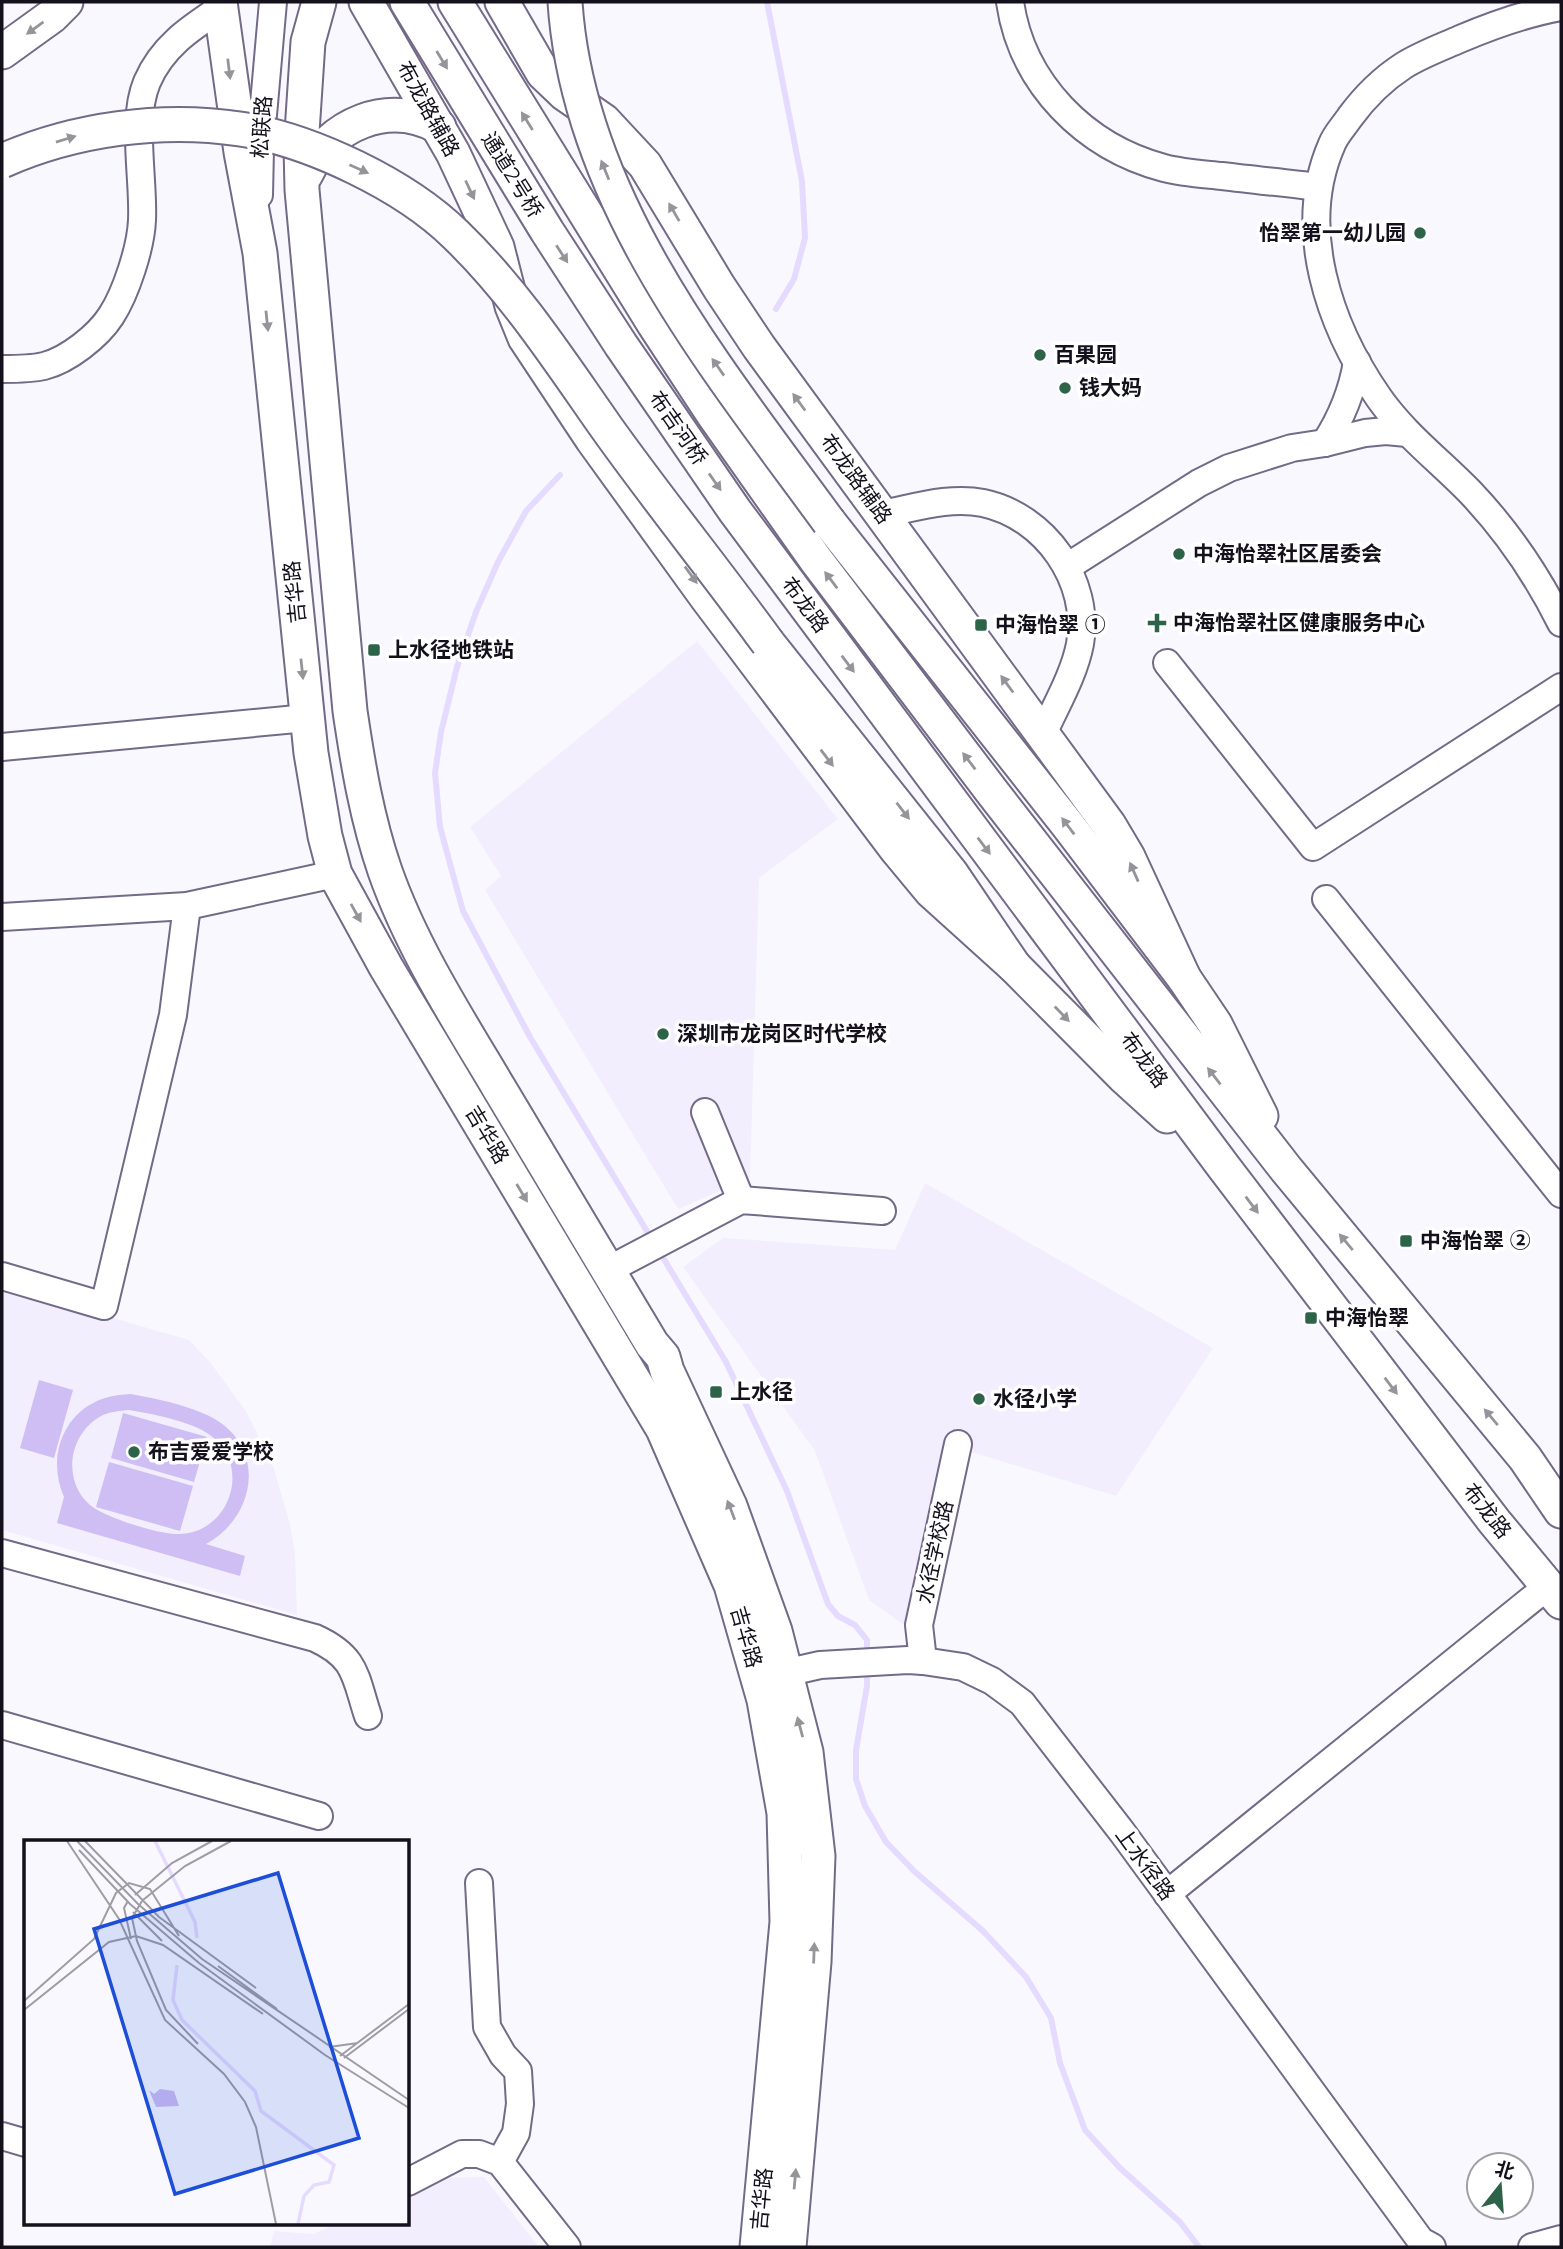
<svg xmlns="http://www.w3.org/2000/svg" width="1563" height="2249" viewBox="0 0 1563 2249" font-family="Montserrat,'Noto Sans SC',sans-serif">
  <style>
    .built { fill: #f2eefe }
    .green { fill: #cebef4; fill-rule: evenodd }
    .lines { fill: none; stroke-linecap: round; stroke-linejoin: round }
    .stream { stroke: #e5dbff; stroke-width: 6 }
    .minor-casing { stroke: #736a87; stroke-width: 30 }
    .major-casing { stroke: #736a87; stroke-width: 37 }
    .minor { stroke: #fff; stroke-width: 26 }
    .major { stroke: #fff; stroke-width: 33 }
    .major-bridge-casing { stroke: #736a87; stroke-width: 37; stroke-linecap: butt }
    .major-bridge { stroke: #fff; stroke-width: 33 }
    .oneway { fill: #959499 }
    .poi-dot { fill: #2d6349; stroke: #fff; stroke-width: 2.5 }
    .labels { text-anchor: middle; stroke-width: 7; stroke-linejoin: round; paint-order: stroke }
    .street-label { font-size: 21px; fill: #14111c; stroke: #fff }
    .poi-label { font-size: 21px; font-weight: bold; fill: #14111c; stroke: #fff; text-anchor: start }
    .inset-river { fill: none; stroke: #e5dbff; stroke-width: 3.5 }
    .inset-road { fill: none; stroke: #9e9ca4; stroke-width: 2 }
    .view { fill: #1d4ed8; fill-opacity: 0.15; stroke: #1d4ed8; stroke-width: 3.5 }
    .inset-edge { fill: none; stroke: #14111c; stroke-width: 3.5 }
  </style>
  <rect width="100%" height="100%" fill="#faf8ff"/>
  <!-- built -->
  <g class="built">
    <polygon points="697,641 838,819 759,878 750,1178 678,1209 485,890 501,876 470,827"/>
    <polygon points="925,1183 1213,1348 1116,1496 968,1451 928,1642 869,1600 815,1451 683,1267 723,1238 895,1250"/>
    <polygon points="2,1286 189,1340 210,1362 246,1411 273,1466 290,1524 295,1554 297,1615 2,1530"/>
    <polygon points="484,2177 539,2247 270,2247 274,2231 313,2234 339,2223 408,2223 408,2193 442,2178"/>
  </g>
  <!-- green -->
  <g class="green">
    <polygon points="39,1380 73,1390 54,1458 20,1448"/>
    <path d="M130,1394c25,4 61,12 83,24 54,30 43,99 -7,126l39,12 -5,20 -183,-53 7,-26c-16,-36 -4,-79 33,-96 11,-5 22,-6 33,-7zM129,1410c24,4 68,12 86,29 37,33 11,97 -39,95 -18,0 -72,-17 -86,-29 -29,-25 -21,-73 13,-90 9,-4 17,-4 26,-5z"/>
    <polygon points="123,1413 207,1437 194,1482 111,1458"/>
    <polygon points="109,1462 193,1486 180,1531 96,1507"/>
  </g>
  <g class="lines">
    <!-- stream -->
    <g class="stream">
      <polyline points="767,2 802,181 805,238 794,279 776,309"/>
      <polyline points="560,475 526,511 498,562 476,612 457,667 441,732 435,773 440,827 463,911 530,1037 651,1238"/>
      <polyline points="659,1251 726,1362 787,1491 828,1604 838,1616 855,1625 867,1640 867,1655"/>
      <polyline points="867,1669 867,1686 856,1750 856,1779 865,1806 886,1842 914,1871 983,1931 1026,1977 1051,2018 1060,2063 1085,2130 1120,2168 1180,2222 1199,2247"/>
    </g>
    <defs>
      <g id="minor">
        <path d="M1010,2c12,82 75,145 154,166 19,5 39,6 58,8 32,4 64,7 96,11"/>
        <path d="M1561,7c-34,6 -68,18 -101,32 -18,8 -40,16 -57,27 -20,13 -39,32 -53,51 -6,9 -14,17 -18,27 -37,84 -3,182 47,254 26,37 61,63 92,95 36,38 67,84 90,130"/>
        <polyline points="259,195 260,149 273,2"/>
        <path d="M2,369c13,0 29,0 42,-3 24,-6 54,-30 67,-50 15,-23 30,-69 31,-96 2,-41 -11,-100 5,-138 15,-35 42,-53 74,-74"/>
        <path d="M1325,443c17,-26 27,-51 32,-81"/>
        <path d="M882,514c32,-6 68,-18 101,-11 62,13 108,78 97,141 -6,31 -24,61 -37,90"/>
        <polyline points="1067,567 1199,483 1229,468 1292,448 1325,443 1365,433 1386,431 1407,433"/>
        <polyline points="1167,663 1313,847 1561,687"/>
        <polyline points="2,747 307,718"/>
        <polyline points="1326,899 1561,1194"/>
        <polyline points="2,917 187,906 335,874"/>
        <polyline points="705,1112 741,1200"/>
        <polyline points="608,1270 741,1200 882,1211"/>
        <polyline points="2,1276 104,1306 173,1015 187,906"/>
        <path d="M2,1553l313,85c42,19 40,39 53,78"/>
        <polyline points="923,1661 919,1625 958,1444"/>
        <polyline points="767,1677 820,1665 908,1660 923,1661 963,1667 992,1681 1022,1703 1122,1832 1421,2241 1432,2247"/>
        <polyline points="2,1725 319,1816"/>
        <polyline points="479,1883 487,2027 503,2055 518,2071 520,2104 516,2133 500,2162"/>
        <polyline points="1167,1894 1548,1586"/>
        <polyline points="2,2136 26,2143"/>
        <polyline points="408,2182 462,2154 479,2154 500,2162 567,2247"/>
        <polyline points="1532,2247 1561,2239"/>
      </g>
      <g id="major">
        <polyline points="220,2 241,152 260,253 311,753 325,836 335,874 386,967 663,1429 731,1585 764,1700 784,1813 787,1922 757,2247"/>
        <path d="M319,2l-11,40 -7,105 1,43 48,521c8,54 17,108 35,160 27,77 73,148 114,217 51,85 102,171 153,256l11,13 4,14 63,135 45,125 31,121 12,104 -4,106 -25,285"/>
        <polyline points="366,2 453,153 497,247 512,306 525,338 592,439 707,598 897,850 931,891 1014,966"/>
        <polyline points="407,2 547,231 621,345 735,511 1223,1166 1494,1521 1561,1602"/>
        <polyline points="455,2 654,324 713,414 816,560 993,793 1286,1169 1525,1458 1561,1511"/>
        <polyline points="502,2 543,73 565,94 604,121 645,165 719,287 759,347 1109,825 1128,857 1184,978"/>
        <polyline points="2,52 52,16 66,2"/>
        <path d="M306,174c23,-50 83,-75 133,-47"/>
        <polyline points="829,522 1067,824 1184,978 1215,1024 1261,1116"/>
        <polyline points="768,643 951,873 1014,966 1123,1076 1167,1116"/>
      </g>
    </defs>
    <!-- minor casing -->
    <use href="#minor" class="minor-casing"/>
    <!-- major casing -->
    <use href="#major" class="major-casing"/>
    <!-- minor -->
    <use href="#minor" class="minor"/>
    <!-- major -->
    <use href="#major" class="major"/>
    <defs>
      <g id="major-bridge">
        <path d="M565,2c13,199 151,365 264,520"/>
        <path d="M2,161c72,-32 160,-44 238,-32 71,11 165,56 216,106 59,57 103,125 150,192 52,73 109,143 162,216"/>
      </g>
    </defs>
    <!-- major-bridge casing -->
    <use href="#major-bridge" class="major-bridge-casing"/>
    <!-- major-bridge -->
    <use href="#major-bridge" class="major-bridge"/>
  </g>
  <!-- one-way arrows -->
  <defs><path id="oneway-solid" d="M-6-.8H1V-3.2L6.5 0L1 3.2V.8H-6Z" transform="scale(1.75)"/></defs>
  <g class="oneway">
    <use href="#oneway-solid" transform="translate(35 28) rotate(144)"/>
    <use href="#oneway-solid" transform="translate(442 60) rotate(59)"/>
    <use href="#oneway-solid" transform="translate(229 69) rotate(83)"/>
    <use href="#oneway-solid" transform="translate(527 121) rotate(-122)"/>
    <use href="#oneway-solid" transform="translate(66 139) rotate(-17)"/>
    <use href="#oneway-solid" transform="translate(359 169) rotate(24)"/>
    <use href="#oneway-solid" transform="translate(605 170) rotate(-112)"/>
    <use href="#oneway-solid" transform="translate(470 190) rotate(65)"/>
    <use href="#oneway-solid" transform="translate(674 212) rotate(-120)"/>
    <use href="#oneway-solid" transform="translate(562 254) rotate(57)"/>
    <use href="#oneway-solid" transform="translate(267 321) rotate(84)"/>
    <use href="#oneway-solid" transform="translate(718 367) rotate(-125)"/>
    <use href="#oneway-solid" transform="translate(799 402) rotate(-126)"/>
    <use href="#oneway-solid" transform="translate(715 482) rotate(55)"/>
    <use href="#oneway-solid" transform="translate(691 575) rotate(54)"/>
    <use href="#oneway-solid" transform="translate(831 580) rotate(-127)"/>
    <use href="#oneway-solid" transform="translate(848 664) rotate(53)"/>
    <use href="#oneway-solid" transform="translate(302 669) rotate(84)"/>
    <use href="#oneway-solid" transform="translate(1007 684) rotate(-126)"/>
    <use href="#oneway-solid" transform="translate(827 758) rotate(53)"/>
    <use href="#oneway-solid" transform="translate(969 761) rotate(-127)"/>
    <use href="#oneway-solid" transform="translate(903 811) rotate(52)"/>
    <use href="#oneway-solid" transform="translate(1068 826) rotate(-127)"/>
    <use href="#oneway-solid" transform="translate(984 846) rotate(53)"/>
    <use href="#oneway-solid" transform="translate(1134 872) rotate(-114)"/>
    <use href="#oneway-solid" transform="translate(356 913) rotate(61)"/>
    <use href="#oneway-solid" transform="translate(1062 1014) rotate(46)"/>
    <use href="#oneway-solid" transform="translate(1214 1076) rotate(-128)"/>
    <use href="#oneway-solid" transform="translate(522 1193) rotate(59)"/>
    <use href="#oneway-solid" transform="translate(1252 1205) rotate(53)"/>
    <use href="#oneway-solid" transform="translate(1346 1242) rotate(-130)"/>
    <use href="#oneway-solid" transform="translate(1391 1386) rotate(53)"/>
    <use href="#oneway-solid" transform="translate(1491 1417) rotate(-130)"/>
    <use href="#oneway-solid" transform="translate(731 1510) rotate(-111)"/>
    <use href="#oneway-solid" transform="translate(800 1727) rotate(-105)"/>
    <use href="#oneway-solid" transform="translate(814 1953) rotate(-88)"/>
    <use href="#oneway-solid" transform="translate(795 2179) rotate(-85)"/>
  </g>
  <!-- markers -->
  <g class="poi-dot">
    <circle cx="1420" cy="233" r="7"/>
    <circle cx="1040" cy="355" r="7"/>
    <circle cx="1065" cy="388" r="7"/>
    <circle cx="1179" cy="554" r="7"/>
    <path d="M1153.5 612.5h7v7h7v7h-7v7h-7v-7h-7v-7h7z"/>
    <rect x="974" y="618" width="14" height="14" rx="3.5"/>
    <rect x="367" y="643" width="14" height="14" rx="3.5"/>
    <circle cx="663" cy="1034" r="7"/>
    <rect x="1399" y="1234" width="14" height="14" rx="3.5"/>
    <rect x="1304" y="1311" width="14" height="14" rx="3.5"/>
    <rect x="709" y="1385" width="14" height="14" rx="3.5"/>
    <circle cx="979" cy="1399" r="7"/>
    <circle cx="134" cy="1452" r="7"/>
  </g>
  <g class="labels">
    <!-- street labels -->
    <g class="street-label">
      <text transform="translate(428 109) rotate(61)" y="7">布龙路辅路</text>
      <text transform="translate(262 127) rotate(-86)" y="7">松联路</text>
      <text transform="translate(512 175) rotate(58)" y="7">通道2号桥</text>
      <text transform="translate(678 428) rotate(55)" y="7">布吉河桥</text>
      <text transform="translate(856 479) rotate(54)" y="7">布龙路辅路</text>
      <text transform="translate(295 592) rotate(-96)" y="7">吉华路</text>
      <text transform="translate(805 605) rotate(53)" y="7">布龙路</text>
      <text transform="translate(1144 1060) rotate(53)" y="7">布龙路</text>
      <text transform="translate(487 1135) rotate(59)" y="7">吉华路</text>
      <text transform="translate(1487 1511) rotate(52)" y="7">布龙路</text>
      <text transform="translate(935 1552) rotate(-78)" y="7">水径学校路</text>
      <text transform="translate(746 1637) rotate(74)" y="7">吉华路</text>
      <text transform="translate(1145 1864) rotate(54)" y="7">上水径路</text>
      <text transform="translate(762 2199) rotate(-85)" y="7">吉华路</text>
    </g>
    <!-- poi labels -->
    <g class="poi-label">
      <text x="1406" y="240" text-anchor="end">怡翠第一幼儿园</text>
      <text x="1054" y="362">百果园</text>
      <text x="1079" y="395">钱大妈</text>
      <text x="1193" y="561">中海怡翠社区居委会</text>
      <text x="1173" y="630">中海怡翠社区健康服务中心</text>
      <text x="995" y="632">中海怡翠 ①</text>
      <text x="388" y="657">上水径地铁站</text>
      <text x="677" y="1041">深圳市龙岗区时代学校</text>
      <text x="1420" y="1248">中海怡翠 ②</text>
      <text x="1325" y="1325">中海怡翠</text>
      <text x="730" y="1399">上水径</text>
      <text x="993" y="1406">水径小学</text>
      <text x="148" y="1459">布吉爱爱学校</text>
    </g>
  </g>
  <!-- overview -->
  <g transform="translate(24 1840)">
    <rect width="385" height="385" fill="#faf8ff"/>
    <path d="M136,249l14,2 5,15 -23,1 -7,-17 5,4z" fill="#cebef4"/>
    <path class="inset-river" d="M131,1l40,81 2,16M153,125l-4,35 9,20 73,71 6,20 73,54 -5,17 -15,3 -10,11 -6,28"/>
    <path class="inset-road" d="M43,1l52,78 46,101 59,54 21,28 11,25 20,97M53,1l61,63 64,55 207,141M61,1l74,76 97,71M55,10l51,54 69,59 126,92 84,53M111,55l37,-32 40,-22M119,60l42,-34 46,-25M104,61l-4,7 7,31M118,61l-10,17 5,23 29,69 32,34M109,72l29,29M194,126l59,43M0,161l70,-62 22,-46 13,-10 21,6 29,47M0,170l85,-68 27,-6 27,9 100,69M305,207l29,-4M316,216l69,-52M320,218l65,-49"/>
    <path class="view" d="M254,33l81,265 -184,56 -81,-265z"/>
    <rect width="385" height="385" class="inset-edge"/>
  </g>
  <!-- border -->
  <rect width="1563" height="2249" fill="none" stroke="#14111c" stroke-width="7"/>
  <!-- north arrow -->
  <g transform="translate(1500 2186) rotate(17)"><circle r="33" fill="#ffffff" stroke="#a1a0a4" stroke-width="2"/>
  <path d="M0-5L12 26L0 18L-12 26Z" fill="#2d6349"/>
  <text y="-10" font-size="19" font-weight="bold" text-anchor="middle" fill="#14111c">北</text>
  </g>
</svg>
